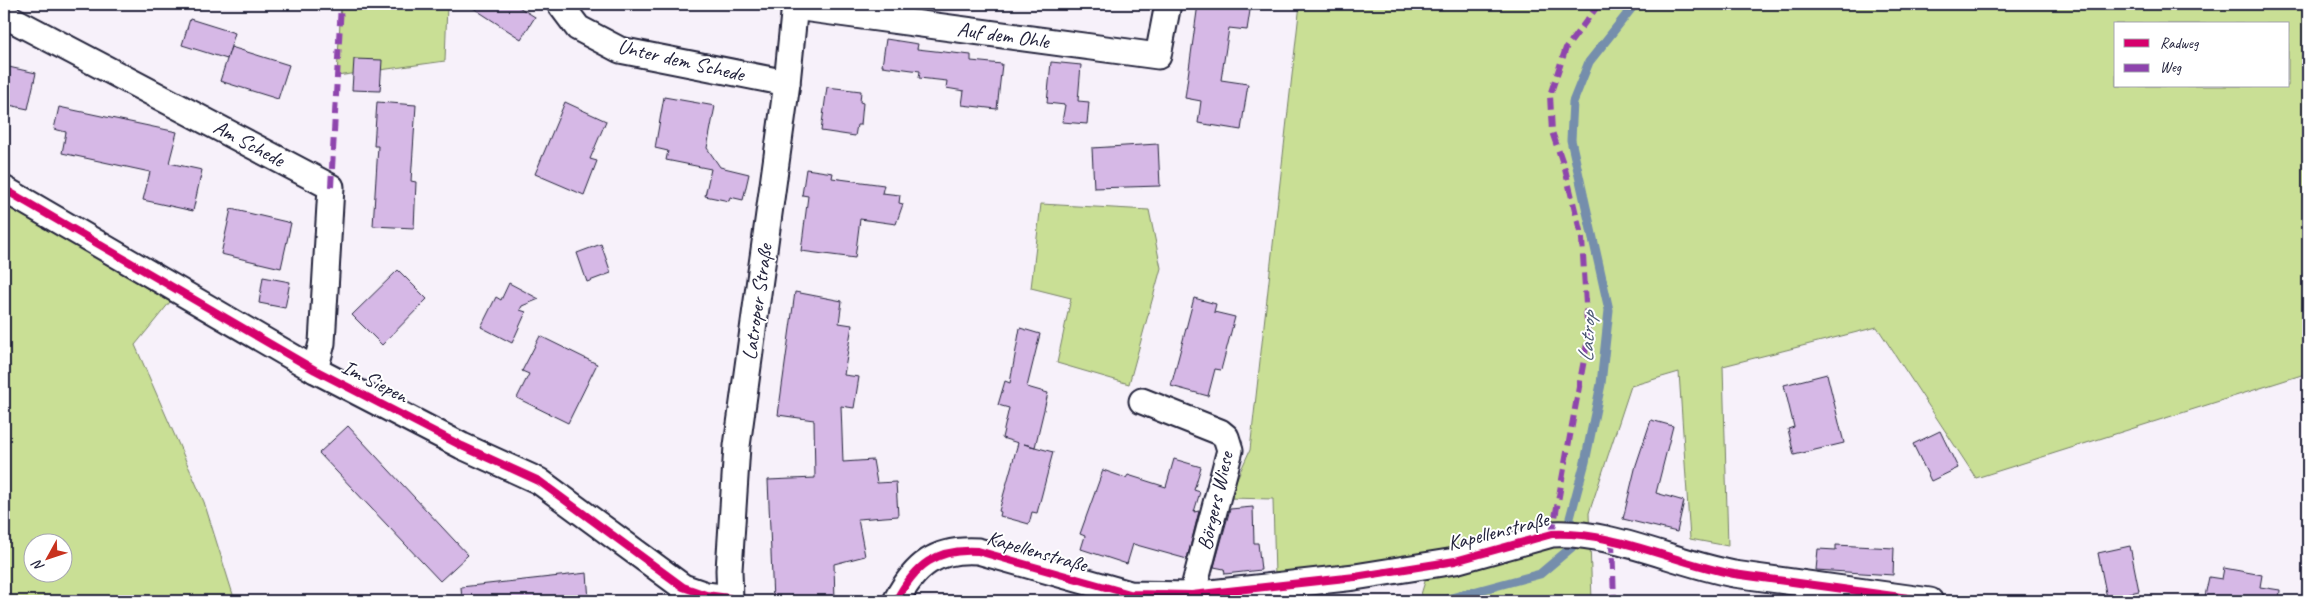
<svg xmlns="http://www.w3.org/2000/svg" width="2312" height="605" viewBox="0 0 2312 605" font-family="Caveat,sans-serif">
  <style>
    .green { fill: #c9df95; stroke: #768068; fill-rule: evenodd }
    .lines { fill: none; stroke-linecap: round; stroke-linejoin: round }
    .stream { stroke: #758eac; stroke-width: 9 }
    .building { fill: #d6b8e6; stroke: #22223b }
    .street-casing { stroke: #22223b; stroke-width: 29 }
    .street { stroke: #fff; stroke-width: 25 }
    .quiet { stroke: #8e44ad; stroke-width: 6; stroke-dasharray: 12 6; stroke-linecap: butt }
    .cycleway-casing { stroke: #fff; stroke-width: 11 }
    .cycleway { stroke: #d6006c; stroke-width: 8 }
    .labels { text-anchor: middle; stroke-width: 4; stroke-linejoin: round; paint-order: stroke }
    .street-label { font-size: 21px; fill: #22223b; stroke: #fff }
    .water-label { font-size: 22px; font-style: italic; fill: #4c5874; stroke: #fff }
  </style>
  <rect width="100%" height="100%" fill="#f7f1fa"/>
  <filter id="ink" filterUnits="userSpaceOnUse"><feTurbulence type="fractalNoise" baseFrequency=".02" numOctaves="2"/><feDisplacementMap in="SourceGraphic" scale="10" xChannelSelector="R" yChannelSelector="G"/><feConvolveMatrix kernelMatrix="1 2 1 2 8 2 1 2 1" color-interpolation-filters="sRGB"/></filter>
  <g filter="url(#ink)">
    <!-- green -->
    <g class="green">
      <polygon points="341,4 447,4 445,61 337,76"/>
      <path d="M1300,4h1008v369l-332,105 -99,-151 -154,39 5,180 -38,-7 -11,-167 -48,14 -42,127 3,88h-173l15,-49 -159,24 -2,-77 -45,-1 22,-48zM2116,24h172v62h-172z"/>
      <path d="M4,202l166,100 -35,43 69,157 31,99h-231zM32,542h30v30h-30z"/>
      <polygon points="1041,204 1149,210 1161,268 1129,384 1057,363 1071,298 1031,288"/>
    </g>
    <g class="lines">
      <!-- stream -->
      <polyline class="stream" points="1440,601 1540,574 1572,547 1570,518 1585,462 1601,384 1609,310 1571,140 1573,102 1589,62 1635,4"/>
    </g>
    <!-- building -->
    <g class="building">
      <polygon points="467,4 514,4 535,17 521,39"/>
      <polygon points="1198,4 1251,4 1247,30 1229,28 1221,80 1248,84 1241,130 1198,123 1201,101 1185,98"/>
      <polygon points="190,19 235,33 227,59 182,45"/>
      <polygon points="886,39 918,44 917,49 971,55 971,61 1002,64 997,109 962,105 964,91 946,88 947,81 919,78 920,71 882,66"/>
      <polygon points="231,47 289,65 278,99 220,81"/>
      <polygon points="354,59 382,60 380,91 352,90"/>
      <polygon points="1051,62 1081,65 1078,101 1089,102 1087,124 1062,122 1065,105 1047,103"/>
      <polygon points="4,66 36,73 28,109 4,104"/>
      <polygon points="827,87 861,91 860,102 863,103 861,125 857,125 855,136 821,131"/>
      <polygon points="664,97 715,106 707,148 720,167 749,174 743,200 730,197 729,201 705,196 711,169 666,160 668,151 655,148"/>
      <polygon points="377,102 416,105 411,181 416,182 414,228 373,226 378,146 374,146"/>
      <polygon points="565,102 606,121 590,159 597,161 584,195 535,174"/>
      <polygon points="59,107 177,132 169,163 202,170 193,211 143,200 150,172 62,153 66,132 54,129"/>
      <polygon points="1158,144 1160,186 1094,188 1092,148"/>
      <polygon points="806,169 833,173 832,178 884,185 882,193 900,195 899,203 903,204 896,224 860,219 855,258 801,251 808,196 802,195"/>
      <polygon points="231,209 291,223 281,268 221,254"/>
      <polygon points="601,244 611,273 587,282 577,253"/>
      <polygon points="398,270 427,299 382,345 352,315"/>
      <polygon points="263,277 290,282 285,308 259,303"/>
      <polygon points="509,283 539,299 522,306 520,310 526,312 512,343 481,327 496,297 501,300"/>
      <polygon points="795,292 842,301 839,323 852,325 844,375 859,377 854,408 841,406 843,462 873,460 877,483 896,482 898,516 858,519 865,556 834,564 835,601 773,601 768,480 815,478 814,420 778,415"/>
      <polygon points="1194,298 1216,304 1214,312 1235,317 1221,370 1215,369 1208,396 1171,386"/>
      <polygon points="1020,328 1040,334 1027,387 1048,393 1035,447 1024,444 1053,452 1037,513 1032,512 1029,524 1000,516 1001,512 999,511 1018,443 1002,438 1009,408 998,405 1005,381 1010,383"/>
      <polygon points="540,336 597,364 568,423 517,398 529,374 522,371"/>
      <polygon points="1827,374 1844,443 1794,455 1788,429 1794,427 1784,385"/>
      <polygon points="1651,420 1673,426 1656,493 1684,501 1677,532 1623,519 1636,465"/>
      <polygon points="348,426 468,555 440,581 319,453"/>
      <polygon points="1940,431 1958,468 1931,481 1913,444"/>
      <polygon points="1174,459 1201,467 1194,490 1200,492 1194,512 1199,511 1187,559 1133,544 1127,564 1081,549 1085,536 1080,534 1103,470 1126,478 1128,475 1166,487"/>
      <polygon points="1253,507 1254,543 1258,543 1261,570 1225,574 1224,569 1214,567 1230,509"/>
      <polygon points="1836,545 1894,548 1893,575 1816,570 1818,549 1836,550"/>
      <polygon points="2130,546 2139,591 2107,598 2098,553"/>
      <polygon points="2224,568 2262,575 2260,587 2280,590 2279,601 2204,601 2209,577 2222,579"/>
      <polygon points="587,573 589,601 462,601 461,587"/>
    </g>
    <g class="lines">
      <defs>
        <g id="street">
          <polyline points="560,4 578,28 620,50 787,83"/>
          <polyline points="795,7 1158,56 1168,4"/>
          <polyline points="4,15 331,187 322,343 315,370"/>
          <polyline points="4,189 315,370 462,446 539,481 683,587 706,595 729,598"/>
          <polyline points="1142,401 1220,432 1226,437 1230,450 1192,595"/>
          <polyline points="730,601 729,570 737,446 787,83 795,4"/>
          <path d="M896,601c19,-36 40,-53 82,-50l152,43 62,1 163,-18 100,-16 97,-27c62,-3 122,29 182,40l196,27"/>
        </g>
      </defs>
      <!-- street casing -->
      <use href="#street" class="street-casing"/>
      <!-- street -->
      <use href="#street" class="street"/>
      <!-- quiet -->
      <g class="quiet">
        <polyline points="331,187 341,4"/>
        <polyline points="1552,534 1588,338 1582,239 1565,169 1552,132 1550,95 1566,48 1599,4"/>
        <polyline points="1612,540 1614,601"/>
      </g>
      <defs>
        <g id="cycleway">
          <polyline points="4,189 315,370 462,446 539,481 683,587 706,595 729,598 730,601"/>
          <path d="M896,601c19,-36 40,-53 82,-50l152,43 62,1 163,-18 100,-16 97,-27c62,-3 122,29 182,40l196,27"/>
        </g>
      </defs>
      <!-- cycleway casing -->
      <use href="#cycleway" class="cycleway-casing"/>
      <!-- cycleway -->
      <use href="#cycleway" class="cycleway"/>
    </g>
  </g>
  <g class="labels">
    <!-- street labels -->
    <g class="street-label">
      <text transform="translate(1003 35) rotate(8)" y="7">Auf dem Ohle</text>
      <text transform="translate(681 60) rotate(13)" y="7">Unter dem Schede</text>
      <text transform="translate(249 143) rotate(28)" y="7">Am Schede</text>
      <text transform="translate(757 302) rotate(-82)" y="7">Latroper Straße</text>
      <text transform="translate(375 381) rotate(27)" y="7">Im Siepen</text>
      <text transform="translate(1215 501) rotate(-77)" y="7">Börgers Wiese</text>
      <text transform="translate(1498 531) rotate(-14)" y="7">Kapellenstraße</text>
      <text transform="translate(1037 551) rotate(16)" y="7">Kapellenstraße</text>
    </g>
    <!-- water labels -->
    <g class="water-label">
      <text transform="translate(1586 337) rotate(-86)" y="8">Latrop</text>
    </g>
  </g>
  <!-- margin -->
  <rect width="2312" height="605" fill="none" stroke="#fff" stroke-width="20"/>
  <rect x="10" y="10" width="2292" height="585" fill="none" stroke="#22223b" stroke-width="2" filter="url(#ink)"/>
  <!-- legend -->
  <rect x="2114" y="22" width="175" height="65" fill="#ffffff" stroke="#a7a7b1"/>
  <rect x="2124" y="39" width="25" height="8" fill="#d6006c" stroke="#a7a7b1"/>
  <text x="2160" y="48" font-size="15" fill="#22223b">Radweg</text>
  <rect x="2124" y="64" width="25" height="8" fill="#8e44ad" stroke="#a7a7b1"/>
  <text x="2160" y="72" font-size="15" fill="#22223b">Weg</text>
  <!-- north arrow -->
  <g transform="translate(48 558) rotate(230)"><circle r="24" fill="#ffffff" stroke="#a7a7b1"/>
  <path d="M0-4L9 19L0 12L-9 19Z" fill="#c8321e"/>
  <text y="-8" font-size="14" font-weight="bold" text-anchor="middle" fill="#22223b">N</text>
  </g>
</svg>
